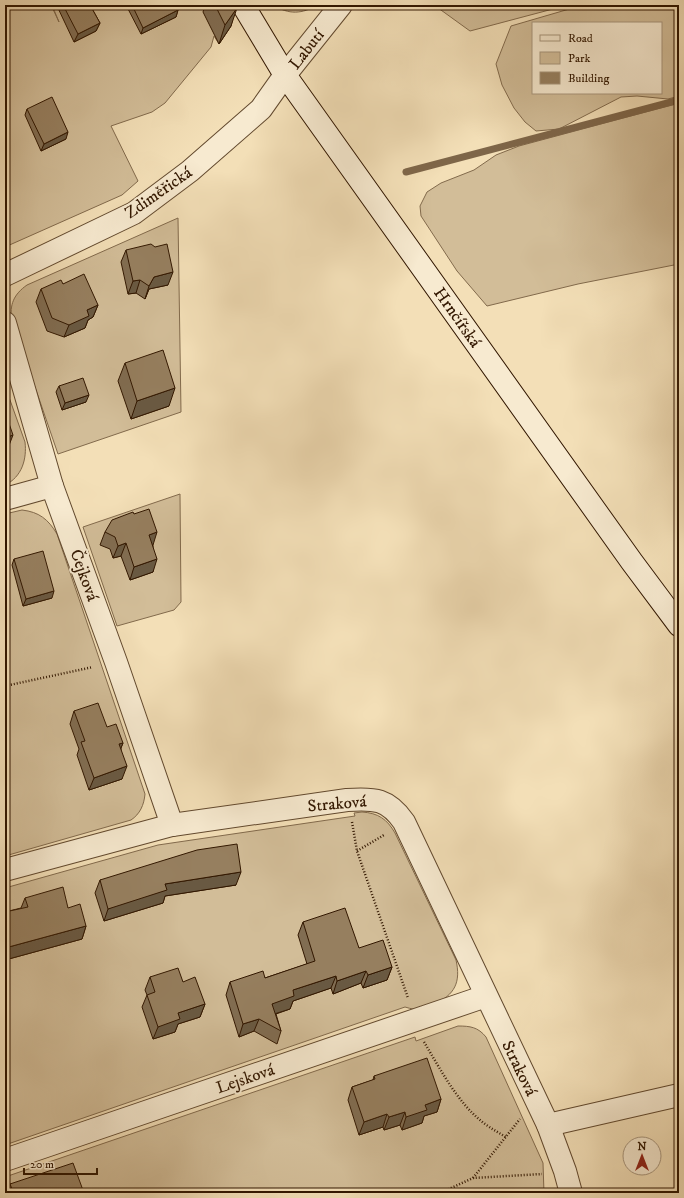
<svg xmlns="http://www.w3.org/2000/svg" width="684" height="1198" viewBox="0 0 684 1198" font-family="'IM FELL DW Pica',serif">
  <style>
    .green { fill: #d2bd98; stroke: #826a4c; fill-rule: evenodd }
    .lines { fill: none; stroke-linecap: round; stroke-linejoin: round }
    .stream { stroke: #7e6649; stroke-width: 7 }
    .street-casing { stroke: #62492e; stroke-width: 24 }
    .secondary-casing { stroke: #321700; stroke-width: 24 }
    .path { stroke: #321700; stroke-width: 2.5; stroke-dasharray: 1 2; stroke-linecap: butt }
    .street { stroke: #f7ead0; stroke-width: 22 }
    .secondary { stroke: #f7ead0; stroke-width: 22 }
    .wall { fill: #816d52; stroke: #321700 }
    .shaded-wall { fill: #695942; stroke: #321700 }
    .building { fill: #967f5f; stroke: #321700 }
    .labels { text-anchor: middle; stroke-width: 4; stroke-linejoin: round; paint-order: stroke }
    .street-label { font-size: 17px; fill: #321700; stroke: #f7ead0 }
  </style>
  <rect width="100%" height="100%" fill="#f3dfb7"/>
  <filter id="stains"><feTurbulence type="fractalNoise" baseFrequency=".005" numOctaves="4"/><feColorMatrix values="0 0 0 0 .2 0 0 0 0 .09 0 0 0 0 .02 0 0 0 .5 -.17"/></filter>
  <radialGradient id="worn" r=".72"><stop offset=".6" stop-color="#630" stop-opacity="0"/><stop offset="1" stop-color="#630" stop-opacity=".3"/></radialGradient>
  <!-- green -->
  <g class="green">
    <polygon points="5,5 51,5 59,22 52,5 220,5 231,26 219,44 214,36 211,47 165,103 152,112 111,126 138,181 122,195 5,247"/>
    <path d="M274,5h43c-14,9 -29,10 -43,0z"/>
    <polygon points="434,5 568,5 470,31"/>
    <path d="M583,5h96v91l-11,3 -31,-3 -16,1 -62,32 -23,2 -11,-9 -11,-14 -12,-23 -6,-21 15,-38zM533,23h128v70h-128z"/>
    <polygon points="679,103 679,264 578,284 487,306 457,271 421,216 420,206 427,192 441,183 474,170 496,155 519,146"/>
    <path d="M178,218l3,194 -123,42 -46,-134c-3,-15 2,-26 15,-35z"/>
    <path d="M5,386l20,56c2,17 -3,35 -20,43z"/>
    <polygon points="180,494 181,602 174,610 117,626 83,527"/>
    <path d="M22,510c17,2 26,9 35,24l88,260c-1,11 -5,20 -14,26l-126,36v-342z"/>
    <path d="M362,812c16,1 25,7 33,21l61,127c5,22 -1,35 -22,44 -13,6 -16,7 -29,3l-400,138v-257l153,-43 197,-29 -1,-3z"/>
    <path d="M458,1026c12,0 20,1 28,11l57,126 1,30h-539v-16l410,-140 1,4z"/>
  </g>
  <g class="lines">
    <!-- stream -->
    <polyline class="stream" points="406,172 679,100"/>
    <defs>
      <g id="street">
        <polyline points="5,275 134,213 190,171 261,109 285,75 341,5"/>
        <polyline points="5,323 52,486 116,662 172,825"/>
        <polyline points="5,499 52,486"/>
        <path d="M5,870l167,-45 175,-25c28,-2 41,-1 57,22l144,303 17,46 6,22"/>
        <polyline points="548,1125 679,1095"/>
        <polyline points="5,1160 486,996"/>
      </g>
      <polyline id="secondary" points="243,5 285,75 632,562 679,625"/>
    </defs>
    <!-- street casing -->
    <use href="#street" class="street-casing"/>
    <!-- secondary casing -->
    <use href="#secondary" class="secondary-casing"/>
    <!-- path -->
    <g class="path">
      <polyline points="5,686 93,667"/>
      <polyline points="352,822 357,851 408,998"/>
      <polyline points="357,851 384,835"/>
      <path d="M424,1042c17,28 34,62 61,82 7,5 14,9 21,13"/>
      <polyline points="473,1178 520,1119"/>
      <polyline points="440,1193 473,1178 542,1174"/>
    </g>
    <!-- street -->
    <use href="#street" class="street"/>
    <!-- secondary -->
    <use href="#secondary" class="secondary"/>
  </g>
  <!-- wall -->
  <g class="wall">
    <polygon points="52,5 90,5 100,23 96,31 74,42 57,6 53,8"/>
    <polygon points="126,5 175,5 178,10 176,17 141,34"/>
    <polygon points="205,5 236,5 231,26 219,44 203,12"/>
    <polygon points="27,109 66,139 41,151 25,115"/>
    <polygon points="126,250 168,285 149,289 145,299 136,293 128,294 121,262"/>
    <polygon points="63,284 98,305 93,317 88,320 85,328 64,337 47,331 36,302 41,289"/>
    <polygon points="125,363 169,406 131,419 118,381"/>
    <polygon points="59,386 86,402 62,410 56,392"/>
    <polygon points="134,514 153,545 153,572 130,580 121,556 113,558 110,549 100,545 105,532"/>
    <polygon points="14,559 52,598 23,606 12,565"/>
    <polygon points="74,711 107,727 123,743 121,748 122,779 89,790 77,755 79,749 70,724"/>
    <polygon points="100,880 236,885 165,896 163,903 104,921 95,893"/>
    <polygon points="25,898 68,908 86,926 82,939 5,960 5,912 21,908"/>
    <polygon points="303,922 359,948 392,967 387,980 363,988 361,983 333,994 331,988 293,1001 290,1009 276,1014 281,1031 277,1044 254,1031 239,1037 226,995 230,982 265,978 307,964 298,935"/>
    <polygon points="150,977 183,982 205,1004 200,1017 178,1024 175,1032 153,1039 142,1007 147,995 145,990"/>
    <polygon points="374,1076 441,1099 437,1112 424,1116 422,1123 402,1130 400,1125 384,1130 383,1127 359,1135 348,1100 352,1087 373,1080"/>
    <polygon points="10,1184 84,1193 8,1190"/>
  </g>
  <!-- shaded-wall -->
  <g class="shaded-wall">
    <polygon points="54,5 57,5 57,6 53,8"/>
    <polygon points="237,8 231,26 219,44 225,25"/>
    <polygon points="178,10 176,17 141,34 143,28"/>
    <polygon points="100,23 96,31 74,42 78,34"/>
    <polygon points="68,132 66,139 41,151 44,144"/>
    <polygon points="173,272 168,285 149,289 145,299 149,286 154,277"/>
    <polygon points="140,280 136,293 128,294 133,281"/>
    <polygon points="98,305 93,317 88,320 85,328 64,337 69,325 87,310"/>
    <polygon points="175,388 169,406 131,419 137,401"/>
    <polygon points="89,395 86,402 62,410 65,403"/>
    <polygon points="13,435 8,448 5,449 5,438"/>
    <polygon points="157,532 153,545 144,547 149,535"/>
    <polygon points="126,543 121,556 113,558 118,546"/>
    <polygon points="157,559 153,572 130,580 134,567"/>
    <polygon points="54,591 52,598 23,606 26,599"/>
    <polygon points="123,743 118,755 119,744"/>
    <polygon points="127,766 122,779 89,790 94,778"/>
    <polygon points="241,872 236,885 165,896 163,903 104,921 108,909 165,884"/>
    <polygon points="86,926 82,939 5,960 5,948"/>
    <polygon points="392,967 387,980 363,988 368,975"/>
    <polygon points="366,971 361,983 333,994 337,981"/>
    <polygon points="336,976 331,988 293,1001 290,1009 268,1016 272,1004 293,990"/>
    <polygon points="205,1004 200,1017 178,1024 175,1032 153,1039 158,1027 178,1013"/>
    <polygon points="259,1019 254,1031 239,1037 243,1024"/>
    <polygon points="441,1099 437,1112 424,1116 422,1123 402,1130 406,1117 425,1105"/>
    <polygon points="405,1112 400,1125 384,1130 389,1117"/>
    <polygon points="387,1114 383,1127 359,1135 364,1122"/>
  </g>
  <!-- building -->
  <g class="building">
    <polygon points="63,5 90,5 100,23 78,34"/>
    <polygon points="132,5 175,5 178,10 143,28"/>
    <polygon points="215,5 236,5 237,8 225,25"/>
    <polygon points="52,97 68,132 44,144 27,109"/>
    <polygon points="151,244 155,247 167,244 173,272 154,277 149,286 140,280 133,281 126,250"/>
    <polygon points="84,274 98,305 87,310 89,316 69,325 52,318 41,289 61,280 63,284"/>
    <polygon points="163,350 175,388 137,401 125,363"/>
    <polygon points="83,378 89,395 65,403 59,386"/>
    <polygon points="5,412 13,435 5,438"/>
    <polygon points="149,509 157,532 149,535 157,559 134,567 126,543 118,546 115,537 105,532 112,520 133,512 134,514"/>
    <polygon points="43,551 54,591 26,599 14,559"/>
    <polygon points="98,703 107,727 116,724 123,743 119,744 127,766 94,778 81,742 85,741 74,711"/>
    <polygon points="237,844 241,872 165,884 167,890 108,909 100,880 197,850"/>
    <polygon points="63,887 68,908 80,904 86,926 5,948 5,912 28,907 25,898"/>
    <polygon points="345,908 359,948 383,940 392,967 368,975 366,971 337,981 336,976 293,990 294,996 272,1004 281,1031 259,1019 243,1024 230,982 263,971 265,978 315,961 303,922"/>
    <polygon points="178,968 183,982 195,977 205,1004 178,1013 180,1019 158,1027 147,995 155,992 150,977"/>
    <polygon points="427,1058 441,1099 425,1105 427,1110 406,1117 405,1112 389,1117 387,1114 364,1122 352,1087 375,1079 374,1076"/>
    <polygon points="73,1163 84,1193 5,1193 5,1191 12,1189 10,1184"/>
  </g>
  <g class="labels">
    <!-- street labels -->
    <g class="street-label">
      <text transform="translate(306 49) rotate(-52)" y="6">Labutí</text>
      <text transform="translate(158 192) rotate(-35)" y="6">Zdiměřická</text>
      <text transform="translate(458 317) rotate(55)" y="6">Hrnčířská</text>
      <text transform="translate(85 575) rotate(70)" y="6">Čejková</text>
      <text transform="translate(337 803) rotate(-5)" y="6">Straková</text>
      <text transform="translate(520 1068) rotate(64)" y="6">Straková</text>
      <text transform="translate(245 1078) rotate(-19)" y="6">Lejsková</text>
    </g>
  </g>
  <!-- margin -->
  <rect width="684" height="1198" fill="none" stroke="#f3dfb7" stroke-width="20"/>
  <rect x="6" y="6" width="672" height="1186" fill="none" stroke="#321700" stroke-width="2"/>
  <rect x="10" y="10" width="664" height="1178" fill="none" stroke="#321700"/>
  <!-- legend -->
  <rect x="532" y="22" width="130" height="72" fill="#f7ead0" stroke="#a8967d"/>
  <rect x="540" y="35" width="20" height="6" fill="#f7ead0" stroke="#a8967d"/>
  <text x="568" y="42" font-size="12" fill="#321700">Road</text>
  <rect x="540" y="52" width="20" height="12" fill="#d2bd98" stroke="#a8967d"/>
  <text x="568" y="62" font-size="12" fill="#321700">Park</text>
  <rect x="540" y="72" width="20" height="12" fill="#967f5f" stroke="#a8967d"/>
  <text x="568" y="82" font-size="12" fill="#321700">Building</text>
  <!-- north arrow -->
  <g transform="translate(642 1156)"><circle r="19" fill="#f7ead0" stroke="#a8967d"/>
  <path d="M0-3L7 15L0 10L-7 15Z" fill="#8f2418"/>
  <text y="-6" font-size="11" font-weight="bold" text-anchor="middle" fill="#321700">N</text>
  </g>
  <!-- scale -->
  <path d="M24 1168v6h73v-6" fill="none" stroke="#321700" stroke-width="2"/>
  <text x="30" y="1168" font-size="12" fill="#321700" stroke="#f7ead0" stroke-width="3" paint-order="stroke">20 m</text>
  <rect width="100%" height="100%" filter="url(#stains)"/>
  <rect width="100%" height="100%" fill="url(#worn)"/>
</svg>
